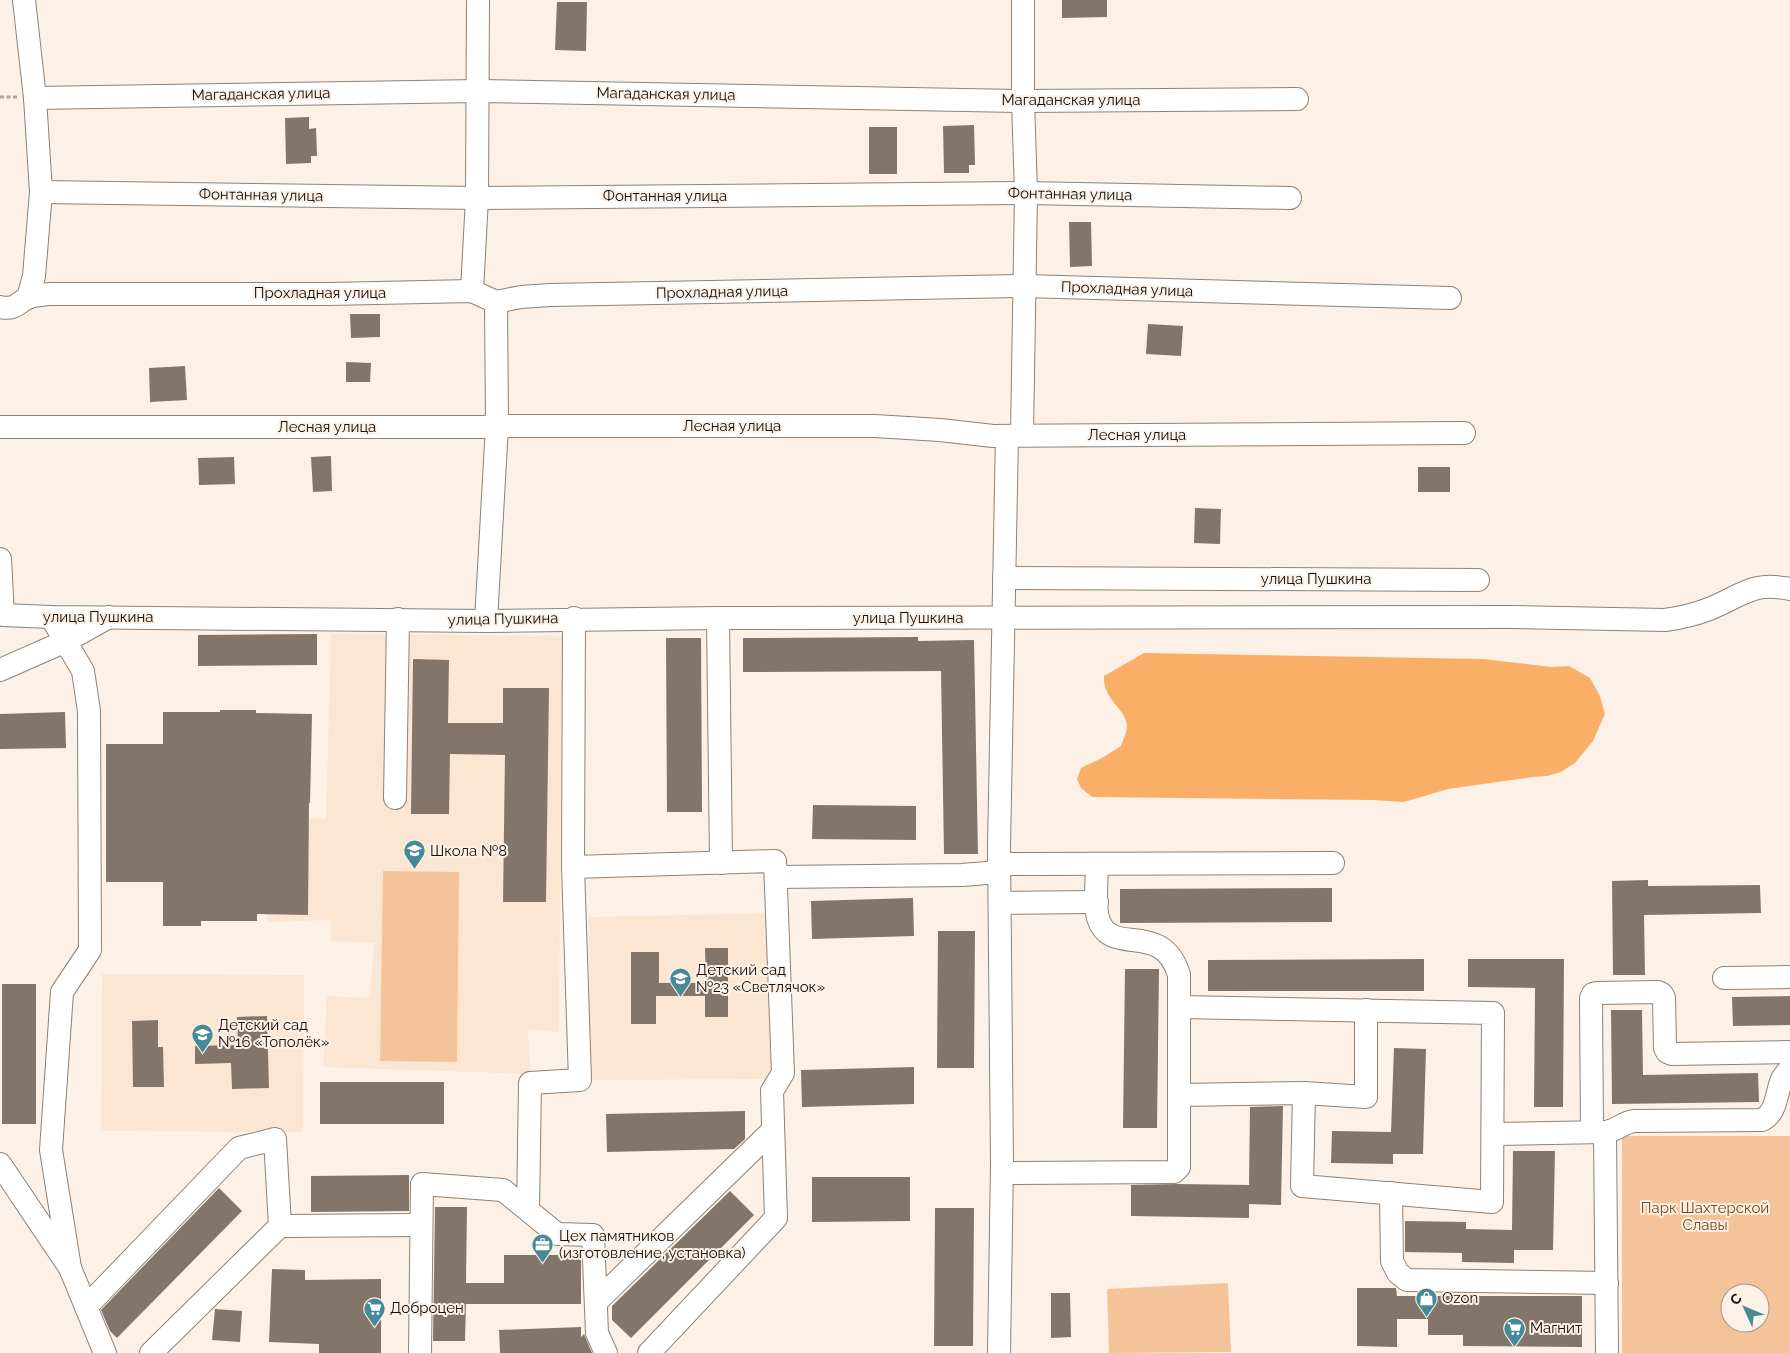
<svg xmlns="http://www.w3.org/2000/svg" width="1790" height="1353" viewBox="0 0 1790 1353" font-family="Raleway,sans-serif">
  <style>
    .built { fill: #fbe6d4 }
    .green { fill: #f4c399; fill-rule: evenodd }
    .forest { fill: #faaf69 }
    .building { fill: #83756a }
    .lines { fill: none; stroke-linecap: round; stroke-linejoin: round }
    .minor-casing { stroke: #8e8175; stroke-width: 24 }
    .path { stroke: #afa69e; stroke-width: 3; stroke-dasharray: 4 2.5; stroke-linecap: butt }
    .minor { stroke: #fff; stroke-width: 22 }
    .labels { text-anchor: middle; stroke-width: 4; stroke-linejoin: round; paint-order: stroke }
    .street-label { font-size: 15px; fill: #130e0a; stroke: #fdf1e7 }
    .poi-label { font-size: 15px; fill: #130e0a; stroke: #fdf1e7; text-anchor: start }
    .park-label { font-size: 15px; fill: #794814; stroke: #fdf1e7 }
  </style>
  <rect width="100%" height="100%" fill="#fdf1e7"/>
  <!-- built -->
  <g class="built">
    <polygon points="331,634 562,636 559,1032 528,1029 530,1074 323,1067 327,996 370,998 374,943 331,941 331,920 267,922 268,817 326,819"/>
    <polygon points="771,913 772,1079 589,1080 589,917"/>
    <polygon points="102,974 304,975 303,1132 101,1131"/>
  </g>
  <!-- green -->
  <g class="green">
    <polygon points="383,871 459,872 457,1062 380,1061"/>
    <path d="M1622,1136h168v217h-168zM1730,1293h30v30h-30z"/>
    <polygon points="1228,1283 1231,1352 1109,1353 1107,1289"/>
  </g>
  <!-- forest -->
  <path class="forest" d="M1144,653l340,6 67,8 18,-1 21,12 10,18 5,18 -12,27 -18,22 -14,9 -14,4 -14,1 -85,12 -44,13 -32,-2 -280,-3 -11,-9 -4,-9 4,-11 21,-10 19,-12c2,-6 6,-14 6,-20 0,-16 -25,-27 -23,-50z"/>
  <!-- building -->
  <g class="building">
    <polygon points="1062,0 1107,0 1107,17 1062,18"/>
    <polygon points="557,2 587,2 586,51 555,50"/>
    <polygon points="309,117 309,129 316,128 317,156 311,156 311,163 286,164 285,118"/>
    <polygon points="974,125 975,165 969,165 969,173 944,173 943,126"/>
    <rect x="869" y="127" width="28" height="47"/>
    <polygon points="1069,222 1091,222 1092,266 1070,267"/>
    <polygon points="350,314 380,314 380,337 351,338"/>
    <polygon points="1148,324 1183,326 1181,356 1146,354"/>
    <polygon points="346,362 371,363 370,382 346,382"/>
    <polygon points="185,366 187,400 150,402 149,368"/>
    <polygon points="331,456 332,491 313,492 311,457"/>
    <polygon points="234,457 235,484 199,485 198,458"/>
    <rect x="1418" y="467" width="32" height="25"/>
    <polygon points="1195,508 1221,509 1220,544 1194,543"/>
    <polygon points="317,634 317,665 198,666 198,635"/>
    <polygon points="918,637 918,641 974,640 978,854 944,854 941,671 743,672 743,638"/>
    <polygon points="666,638 701,638 702,812 667,812"/>
    <polygon points="413,659 449,660 448,723 503,723 503,688 549,688 546,902 503,902 505,755 450,754 449,814 411,814"/>
    <polygon points="220,710 256,710 256,713 312,714 310,803 309,803 308,915 257,914 257,921 201,921 201,926 163,926 163,882 106,882 106,744 163,744 163,712 220,712"/>
    <polygon points="65,712 66,748 0,749 0,714"/>
    <polygon points="813,805 916,806 916,840 812,839"/>
    <polygon points="1648,880 1648,886 1760,885 1761,913 1644,915 1645,975 1613,975 1612,881"/>
    <polygon points="1332,888 1332,922 1120,923 1120,889"/>
    <polygon points="913,898 914,936 812,939 811,901"/>
    <polygon points="938,931 975,931 974,1068 937,1068"/>
    <polygon points="705,948 728,948 728,1017 705,1017 705,996 656,996 656,1024 631,1024 631,952 659,952 659,983 706,983"/>
    <polygon points="1424,959 1424,991 1208,991 1208,960"/>
    <polygon points="1468,959 1564,959 1563,1107 1534,1107 1535,988 1468,987"/>
    <polygon points="1125,969 1159,969 1157,1128 1123,1128"/>
    <rect x="2" y="984" width="34" height="140"/>
    <polygon points="1790,996 1790,1025 1733,1026 1732,997"/>
    <polygon points="1611,1010 1642,1010 1643,1075 1758,1073 1759,1102 1612,1104"/>
    <polygon points="267,1016 269,1088 232,1089 231,1063 195,1064 195,1046 238,1045 237,1017"/>
    <polygon points="158,1020 158,1047 163,1047 164,1087 133,1087 132,1021"/>
    <polygon points="1394,1048 1426,1049 1423,1154 1393,1154 1393,1164 1331,1163 1332,1131 1391,1132"/>
    <polygon points="914,1067 914,1104 802,1107 801,1070"/>
    <rect x="320" y="1082" width="124" height="42"/>
    <polygon points="1283,1106 1281,1205 1249,1204 1249,1218 1131,1216 1131,1185 1177,1184 1249,1185 1250,1107"/>
    <polygon points="745,1111 745,1139 734,1149 607,1152 606,1114"/>
    <polygon points="1513,1151 1555,1151 1553,1250 1514,1250 1514,1263 1462,1262 1462,1253 1405,1252 1405,1221 1466,1222 1466,1229 1512,1230"/>
    <polygon points="409,1175 409,1211 311,1212 311,1176"/>
    <polygon points="812,1177 910,1177 910,1221 812,1222"/>
    <polygon points="219,1188 242,1211 117,1338 110,1331 101,1310"/>
    <polygon points="730,1191 754,1215 631,1338 612,1320 612,1306"/>
    <polygon points="435,1207 467,1207 466,1283 504,1283 504,1255 581,1255 581,1304 466,1304 465,1341 433,1341"/>
    <polygon points="935,1208 974,1208 973,1346 934,1346"/>
    <polygon points="272,1269 305,1270 305,1280 381,1279 381,1353 319,1353 319,1344 269,1342"/>
    <polygon points="1357,1288 1396,1288 1397,1296 1582,1296 1582,1347 1463,1346 1463,1335 1428,1335 1428,1319 1397,1319 1397,1347 1357,1346"/>
    <polygon points="1051,1293 1070,1293 1071,1337 1051,1338"/>
    <polygon points="215,1309 242,1311 240,1342 212,1340"/>
    <polygon points="581,1327 581,1337 584,1334 592,1353 500,1353 499,1330"/>
  </g>
  <g class="lines">
    <defs>
      <g id="minor">
        <polyline points="24,0 35,98 41,192 34,276 28,298"/>
        <polyline points="35,98 478,91 1023,101 1297,99"/>
        <polyline points="41,192 477,198 1026,193 1290,198"/>
        <polyline points="472,291 477,198 478,0"/>
        <path d="M0,307c16,3 17,-4 29,-10 7,-2 14,-2 20,-3h280l143,-3 24,11 25,-5 29,-2 474,-9 426,12"/>
        <polyline points="0,427 482,427 497,426 875,426 940,430 993,436 1464,433"/>
        <polyline points="1022,435 1026,193 1023,101 1023,0"/>
        <path d="M0,559l3,56 48,2 435,4 232,-3 796,-1 151,3c15,-2 29,-5 44,-11 33,-13 42,-28 81,-20"/>
        <polyline points="1004,578 1478,580"/>
        <polyline points="51,617 83,671 89,711 90,950 62,992 51,1150 70,1268"/>
        <polyline points="718,618 721,863"/>
        <polyline points="486,621 497,426 496,302"/>
        <polyline points="0,670 66,641 109,617"/>
        <polyline points="395,798 398,619"/>
        <polyline points="999,864 1333,863"/>
        <polyline points="573,867 574,618"/>
        <polyline points="776,877 962,875 999,872"/>
        <polyline points="1000,903 1097,902"/>
        <polyline points="1724,978 1790,977"/>
        <polyline points="1179,1007 1493,1013 1492,1202 1302,1186 1304,1093"/>
        <polyline points="1179,1095 1304,1093 1366,1097 1366,1010"/>
        <polyline points="1592,1132 1591,998 1593,994 1597,993 1658,992 1662,994 1664,998 1665,1048 1667,1052 1672,1054 1790,1052"/>
        <polyline points="1605,1132 1607,1353"/>
        <path d="M1494,1134l111,-2c11,-1 19,-10 29,-11l128,-1c15,-7 14,-27 20,-41 2,-3 5,-7 8,-10"/>
        <polyline points="0,1164 70,1268 105,1353"/>
        <path d="M1002,1173l172,-1 5,-5v-192c-17,-57 -69,-16 -81,-57 -4,-15 -1,-39 -1,-54"/>
        <polyline points="1391,1193 1392,1261 1398,1273 1407,1280 1607,1283"/>
        <polyline points="528,1209 530,1083 580,1080 573,867 775,861 783,1073 772,1091 776,1218 649,1353"/>
        <polyline points="596,1302 773,1130"/>
        <polyline points="86,1307 239,1148 275,1139 280,1226"/>
        <polyline points="151,1353 280,1226 421,1225"/>
        <polyline points="420,1353 422,1184 503,1190 557,1234 593,1235 597,1333 606,1353"/>
        <polyline points="999,1353 1002,1163 999,847 1007,436"/>
      </g>
    </defs>
    <!-- minor casing -->
    <use href="#minor" class="minor-casing"/>
    <!-- path -->
    <polyline class="path" points="0,97 17,97"/>
    <!-- minor -->
    <use href="#minor" class="minor"/>
  </g>
  <!-- icons -->
  <defs>
    <symbol id="school-pin" viewBox="-11 -11 22 30"><path d="M0 17L-7.5 6A9.5 9.5 0 1 1 7.5 6Z" fill="#468a98" stroke="#fdf1e7"/><path d="M0-5L7-2L0 1L-7-2ZM-4 1L0 2.5L4 1V4Q0 6-4 4Z" fill="#fff"/></symbol>
    <symbol id="office-pin" viewBox="-11 -11 22 30"><path d="M0 17L-7.5 6A9.5 9.5 0 1 1 7.5 6Z" fill="#468a98" stroke="#fdf1e7"/><path d="M-6-3h4V-5.5h4V-3h4V5H-6ZM-1-4.5V-3h2v-1.5ZM-6 0V1H6V0Z" fill="#fff"/></symbol>
    <symbol id="shop-pin" viewBox="-11 -11 22 30"><path d="M0 17L-7.5 6A9.5 9.5 0 1 1 7.5 6Z" fill="#468a98" stroke="#fdf1e7"/><path d="M-5-2.5h2.3a2.7 3.5 0 0 1 5.4 0H5L5.5 6h-11ZM-1.5-2.5h3a1.5 2.3 0 0 0-3 0Z" fill="#fff"/></symbol>
    <symbol id="supermarket-pin" viewBox="-11 -11 22 30"><path d="M0 17L-7.5 6A9.5 9.5 0 1 1 7.5 6Z" fill="#468a98" stroke="#fdf1e7"/><path d="M-6-5.5h2.5l.6 2H6L4.5 2H-2.5L-4.4-4H-6ZM-1.5 3.2a1.3 1.3 0 1 0 .1 0ZM3 3.2a1.3 1.3 0 1 0 .1 0Z" fill="#fff"/></symbol>
  </defs>
  <g fill-rule="evenodd">
    <use href="#school-pin" x="402" y="838" width="25" height="34"/>
    <use href="#school-pin" x="668" y="966" width="25" height="34"/>
    <use href="#school-pin" x="190" y="1022" width="25" height="34"/>
    <use href="#office-pin" x="530" y="1232" width="25" height="34"/>
    <use href="#shop-pin" x="1414" y="1286" width="25" height="34"/>
    <use href="#supermarket-pin" x="362" y="1296" width="25" height="34"/>
    <use href="#supermarket-pin" x="1502" y="1316" width="25" height="34"/>
  </g>
  <g class="labels">
    <!-- street labels -->
    <g class="street-label">
      <text transform="translate(261 94) rotate(-1)" y="5">Магаданская улица</text>
      <text transform="translate(666 94) rotate(1)" y="5">Магаданская улица</text>
      <text x="1071" y="105">Магаданская улица</text>
      <text transform="translate(1070 194) rotate(1)" y="5">Фонтанная улица</text>
      <text transform="translate(261 195) rotate(1)" y="5">Фонтанная улица</text>
      <text x="665" y="201">Фонтанная улица</text>
      <text transform="translate(1127 289) rotate(2)" y="5">Прохладная улица</text>
      <text transform="translate(722 292) rotate(-1)" y="5">Прохладная улица</text>
      <text x="320" y="298">Прохладная улица</text>
      <text x="732" y="431">Лесная улица</text>
      <text x="327" y="432">Лесная улица</text>
      <text x="1137" y="440">Лесная улица</text>
      <text x="1316" y="584">улица Пушкина</text>
      <text x="98" y="622">улица Пушкина</text>
      <text x="908" y="623">улица Пушкина</text>
      <text transform="translate(503 619) rotate(-1)" y="5">улица Пушкина</text>
    </g>
    <!-- poi labels -->
    <g class="poi-label">
      <text x="430" y="856">Школа №8</text>
      <text x="696" y="975">Детский сад<tspan x="696" dy="17">№23 «Светлячок»</tspan></text>
      <text x="218" y="1030">Детский сад<tspan x="218" dy="17">№16 «Тополёк»</tspan></text>
      <text x="559" y="1241">Цех памятников<tspan x="559" dy="17">(изготовление, установка)</tspan></text>
      <text x="1442" y="1303">Ozon</text>
      <text x="390" y="1313">Доброцен</text>
      <text x="1530" y="1333">Магнит</text>
    </g>
    <!-- park labels -->
    <g class="park-label">
      <text x="1705" y="1213">Парк Шахтерской<tspan x="1705" dy="17">Славы</tspan></text>
    </g>
  </g>
  <!-- north arrow -->
  <g transform="translate(1745 1308) rotate(314)"><circle r="24" fill="#fdf1e7" stroke="#9f968f"/>
  <path d="M0-4L9 19L0 12L-9 19Z" fill="#468a98"/>
  <text y="-8" font-size="14" font-weight="bold" text-anchor="middle" fill="#130e0a">С</text>
  </g>
</svg>
